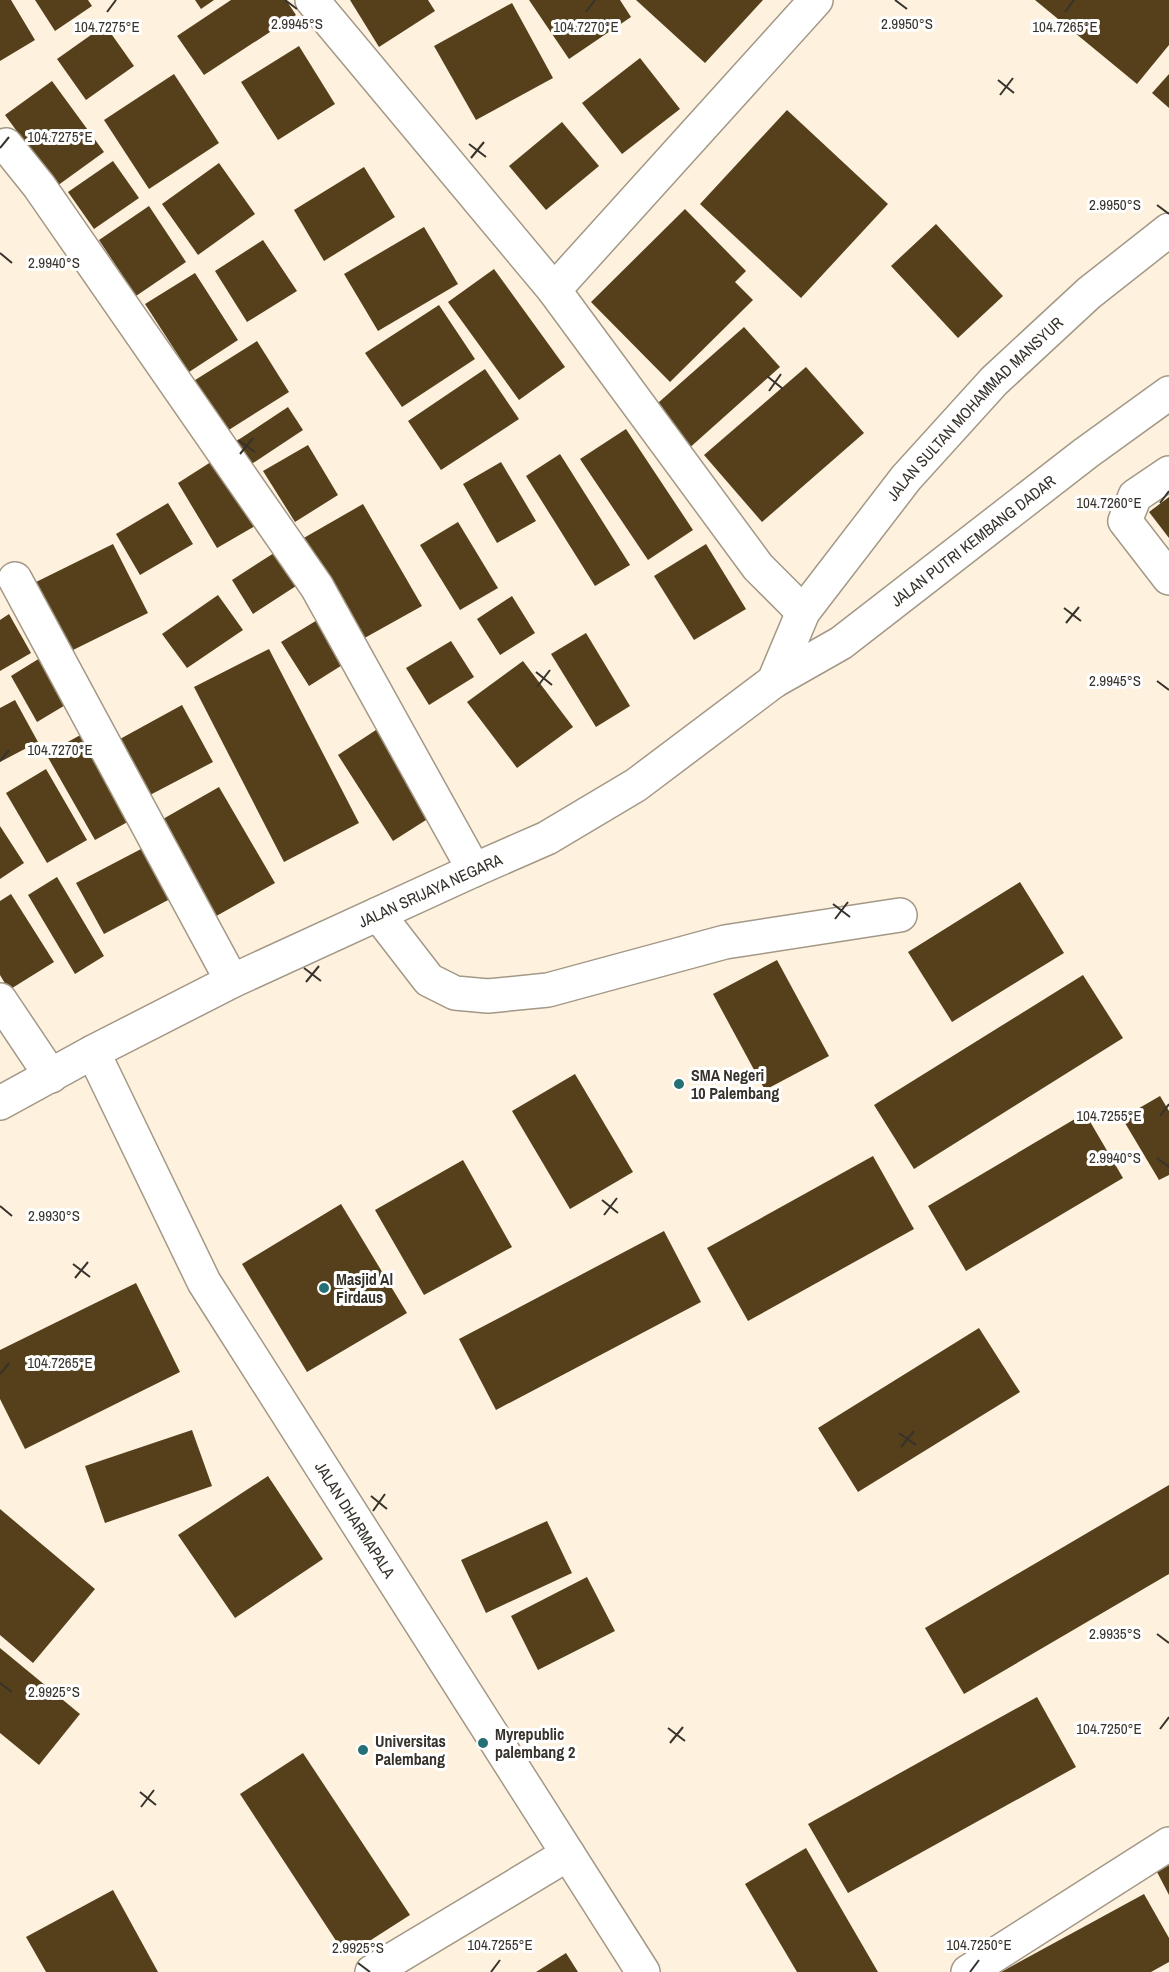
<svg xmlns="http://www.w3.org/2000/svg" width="1169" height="1972" viewBox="0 0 1169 1972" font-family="'Archivo Narrow',sans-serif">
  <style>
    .building { fill: #55401b }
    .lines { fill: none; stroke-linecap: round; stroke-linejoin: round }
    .minor-casing { stroke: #a39886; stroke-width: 36 }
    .minor { stroke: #fff; stroke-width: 33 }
    .ticks { fill: none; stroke: #37322b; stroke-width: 2 }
    .poi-dot { fill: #257075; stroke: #fff; stroke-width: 2 }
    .labels { text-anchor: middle; stroke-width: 6; stroke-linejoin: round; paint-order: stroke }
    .street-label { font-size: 16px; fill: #37322b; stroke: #fff }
    .poi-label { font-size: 16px; font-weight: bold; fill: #37322b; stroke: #fff; text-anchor: start }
    .ticks-label { font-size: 15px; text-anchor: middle; fill: #37322b; stroke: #fff; stroke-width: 6; stroke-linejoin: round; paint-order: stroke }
  </style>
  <rect width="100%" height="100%" fill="#fef2df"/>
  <!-- building -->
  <g class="building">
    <polygon points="0,0 11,0 35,40 0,61"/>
    <polygon points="35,0 88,0 92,6 55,31"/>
    <polygon points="195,0 214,0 201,9"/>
    <polygon points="231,0 286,0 296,15 204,75 177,36"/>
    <polygon points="350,0 428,0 435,11 379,47"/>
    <polygon points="529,0 620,0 631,17 569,59"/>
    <polygon points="636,0 763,0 705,63"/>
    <polygon points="1035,0 1169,0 1169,45 1137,84"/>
    <polygon points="512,3 553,78 476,120 434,46"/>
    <polygon points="105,25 134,66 86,100 57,59"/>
    <polygon points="299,46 335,104 278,140 241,82"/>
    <polygon points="640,58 680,109 622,154 582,103"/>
    <polygon points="174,74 219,143 149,189 104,120"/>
    <polygon points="1169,74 1169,108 1152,93"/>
    <polygon points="52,81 104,152 57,186 5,115"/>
    <polygon points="787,110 888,204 801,298 700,204"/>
    <polygon points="562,122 599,166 546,210 509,166"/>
    <polygon points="113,161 139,198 94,229 68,192"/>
    <polygon points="219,163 255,214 198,255 162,204"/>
    <polygon points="364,167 395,217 324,261 294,210"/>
    <polygon points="149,206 186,262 136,296 99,240"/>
    <polygon points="685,209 746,271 735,282 753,300 670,382 591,302"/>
    <polygon points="936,224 1003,296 958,338 891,266"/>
    <polygon points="424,227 458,284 378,331 344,274"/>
    <polygon points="263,240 297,291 247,322 215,271"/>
    <polygon points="494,269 565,367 519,400 448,302"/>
    <polygon points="195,273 238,340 189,372 145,304"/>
    <polygon points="439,305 475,359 402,407 365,353"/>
    <polygon points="744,327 780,367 686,451 650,410"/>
    <polygon points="257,341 289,392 224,433 192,382"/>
    <polygon points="806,367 864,433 762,522 704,455"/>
    <polygon points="485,369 519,419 441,470 408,421"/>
    <polygon points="288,407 303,430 247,467 232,444"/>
    <polygon points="626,429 693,530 648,560 580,459"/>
    <polygon points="308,445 338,495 295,522 263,471"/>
    <polygon points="560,454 630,565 595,586 526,476"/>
    <polygon points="214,460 255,526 217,548 178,483"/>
    <polygon points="501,462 536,521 497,543 463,484"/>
    <polygon points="1169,497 1169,538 1149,512"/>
    <polygon points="168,503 193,544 140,575 116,534"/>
    <polygon points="363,504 422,606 361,640 302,539"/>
    <polygon points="458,522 498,588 460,610 420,545"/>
    <polygon points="113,544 148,613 69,652 34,583"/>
    <polygon points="706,544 746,609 694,640 654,576"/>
    <polygon points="274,553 296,586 253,614 232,580"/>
    <polygon points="218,595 243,630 187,668 162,634"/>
    <polygon points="512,596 535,633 500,655 477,619"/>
    <polygon points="9,614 31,653 0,671 0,620"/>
    <polygon points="319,619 347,662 309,686 281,642"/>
    <polygon points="586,633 630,706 596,727 551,654"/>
    <polygon points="451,641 474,677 429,705 406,668"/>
    <polygon points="269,649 359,823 284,862 194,687"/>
    <polygon points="40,658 67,704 37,722 11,676"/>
    <polygon points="523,661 573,727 517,768 467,702"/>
    <polygon points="15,700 38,742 0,762 0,708"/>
    <polygon points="182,705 213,762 150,795 120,739"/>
    <polygon points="382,726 437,813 393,841 338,755"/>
    <polygon points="84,733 133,819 95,840 46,754"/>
    <polygon points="46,769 87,840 47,863 6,793"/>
    <polygon points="219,787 275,883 211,919 156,823"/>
    <polygon points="0,826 24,863 0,879"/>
    <polygon points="143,848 170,899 104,934 76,883"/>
    <polygon points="57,877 104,956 75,974 28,895"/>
    <polygon points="1020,882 1064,953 952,1022 908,952"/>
    <polygon points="11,894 54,962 9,990 0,975 0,901"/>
    <polygon points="777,960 829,1056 765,1090 713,994"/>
    <polygon points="1083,975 1123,1038 914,1169 874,1105"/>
    <polygon points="575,1074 633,1172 570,1209 512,1111"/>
    <polygon points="1160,1096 1169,1111 1169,1175 1159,1180 1122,1118"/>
    <polygon points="1085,1113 1123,1178 966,1271 928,1206"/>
    <polygon points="873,1156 914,1229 748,1321 707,1248"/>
    <polygon points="463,1160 512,1247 424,1295 375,1210"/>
    <polygon points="341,1204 407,1313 307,1372 242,1264"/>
    <polygon points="664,1231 701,1302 496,1410 459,1339"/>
    <polygon points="136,1283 180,1372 25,1449 0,1399 0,1350"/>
    <polygon points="979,1328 1020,1392 858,1492 818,1428"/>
    <polygon points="192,1430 212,1486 105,1523 85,1466"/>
    <polygon points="268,1476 323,1559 235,1618 178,1535"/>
    <polygon points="1169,1485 1169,1574 964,1694 925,1628"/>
    <polygon points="0,1509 95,1589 33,1663 0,1635"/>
    <polygon points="547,1521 572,1573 486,1613 461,1560"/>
    <polygon points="587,1577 615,1631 538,1670 511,1616"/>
    <polygon points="0,1648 80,1714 39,1765 0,1733"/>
    <polygon points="1037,1697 1076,1767 848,1893 808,1824"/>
    <polygon points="303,1753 410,1915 346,1956 240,1794"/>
    <polygon points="806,1848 878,1972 797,1972 745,1884"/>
    <polygon points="1169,1865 1169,1895 1157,1872"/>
    <polygon points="113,1890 158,1972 46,1972 26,1937"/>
    <polygon points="1144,1894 1169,1938 1169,1962 1151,1972 1001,1972"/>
    <polygon points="566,1953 578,1972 536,1972"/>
  </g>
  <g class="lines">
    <defs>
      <g id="minor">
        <polyline points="312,0 554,290 758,567 803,612"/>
        <polyline points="6,145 39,186 317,587 474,870"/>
        <polyline points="554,290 816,0"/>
        <polyline points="1169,473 1135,496 1125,521 1169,578"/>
        <polyline points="15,579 232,981"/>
        <path id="s1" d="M774,681l67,-38 245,-190 83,-60"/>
        <polyline points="378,914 429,980 455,993 488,996 548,990 725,942 900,915"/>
        <polyline points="0,1000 51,1076"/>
        <path id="s2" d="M93,1052l111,230 439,690"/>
        <path id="s3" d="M0,1103l93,-51 139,-71 242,-111 73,-32 89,-53 138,-104 29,-69 103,-134 88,-97 95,-88 80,-63"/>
        <polyline points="372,1972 568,1854"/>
        <polyline points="968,1972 1169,1844"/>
      </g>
    </defs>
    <!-- minor casing -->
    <use href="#minor" class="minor-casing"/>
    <!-- minor -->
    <use href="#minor" class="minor"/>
  </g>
  <!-- ticks -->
  <path class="ticks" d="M285,0l12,9M895,0l12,9M107,12l9,-12M586,12l9,-12M1065,12l9,-12M998,80l16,13M1000,95l13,-17M469,144l17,13M0,148l9,-11M471,158l13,-16M1157,205l12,9M0,253l12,10M767,376l16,13M769,391l12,-17M238,440l17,12M240,454l13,-16M1160,503l9,-12M1064,608l17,13M1066,623l13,-16M536,672l16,13M1157,681l12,9M537,687l13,-17M0,761l9,-11M833,904l17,13M835,919l13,-17M304,968l17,13M306,982l13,-16M1160,1116l9,-12M1157,1158l12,9M602,1200l16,13M0,1206l12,10M604,1215l13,-17M73,1264l17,13M75,1278l13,-16M0,1374l9,-11M899,1433l17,12M901,1447l13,-16M371,1496l16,13M373,1511l12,-17M1157,1634l12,9M0,1683l12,9M668,1728l17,13M1160,1729l9,-12M670,1743l13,-16M140,1792l16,13M141,1807l13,-17M358,1963l12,9M491,1972l9,-12M970,1972l9,-12"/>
  <!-- markers -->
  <g class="poi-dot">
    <circle cx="679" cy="1084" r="6"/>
    <circle cx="324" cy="1288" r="6"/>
    <circle cx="483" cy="1743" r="6"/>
    <circle cx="363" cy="1750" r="6"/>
  </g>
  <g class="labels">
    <!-- street labels -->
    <g class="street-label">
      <text dy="6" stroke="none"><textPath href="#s3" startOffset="1226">JALAN SULTAN MOHAMMAD MANSYUR</textPath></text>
      <text dy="6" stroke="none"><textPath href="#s1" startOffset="244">JALAN PUTRI KEMBANG DADAR</textPath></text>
      <text dy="6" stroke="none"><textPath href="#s3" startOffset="480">JALAN SRIJAYA NEGARA</textPath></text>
      <text dy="6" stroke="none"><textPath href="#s2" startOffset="537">JALAN DHARMAPALA</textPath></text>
    </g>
    <!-- poi labels -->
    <g class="poi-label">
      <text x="691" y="1081">SMA Negeri<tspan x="691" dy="18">10 Palembang</tspan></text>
      <text x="336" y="1285">Masjid Al<tspan x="336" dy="18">Firdaus</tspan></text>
      <text x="495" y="1740">Myrepublic<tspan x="495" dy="18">palembang 2</tspan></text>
      <text x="375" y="1747">Universitas<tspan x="375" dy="18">Palembang</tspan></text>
    </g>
  </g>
  <g class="ticks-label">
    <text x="297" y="29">2.9945°S</text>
    <text x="907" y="29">2.9950°S</text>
    <text x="107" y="32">104.7275°E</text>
    <text x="586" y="32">104.7270°E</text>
    <text x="1065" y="32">104.7265°E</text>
    <text x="60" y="142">104.7275°E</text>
    <text x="1115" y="210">2.9950°S</text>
    <text x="54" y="268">2.9940°S</text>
    <text x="1109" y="508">104.7260°E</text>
    <text x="1115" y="686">2.9945°S</text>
    <text x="60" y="755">104.7270°E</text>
    <text x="1109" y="1121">104.7255°E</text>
    <text x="1115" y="1163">2.9940°S</text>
    <text x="54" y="1221">2.9930°S</text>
    <text x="60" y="1368">104.7265°E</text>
    <text x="1115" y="1639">2.9935°S</text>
    <text x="54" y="1697">2.9925°S</text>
    <text x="1109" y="1734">104.7250°E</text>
    <text x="500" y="1950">104.7255°E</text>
    <text x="979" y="1950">104.7250°E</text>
    <text x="358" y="1953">2.9925°S</text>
  </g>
</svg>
